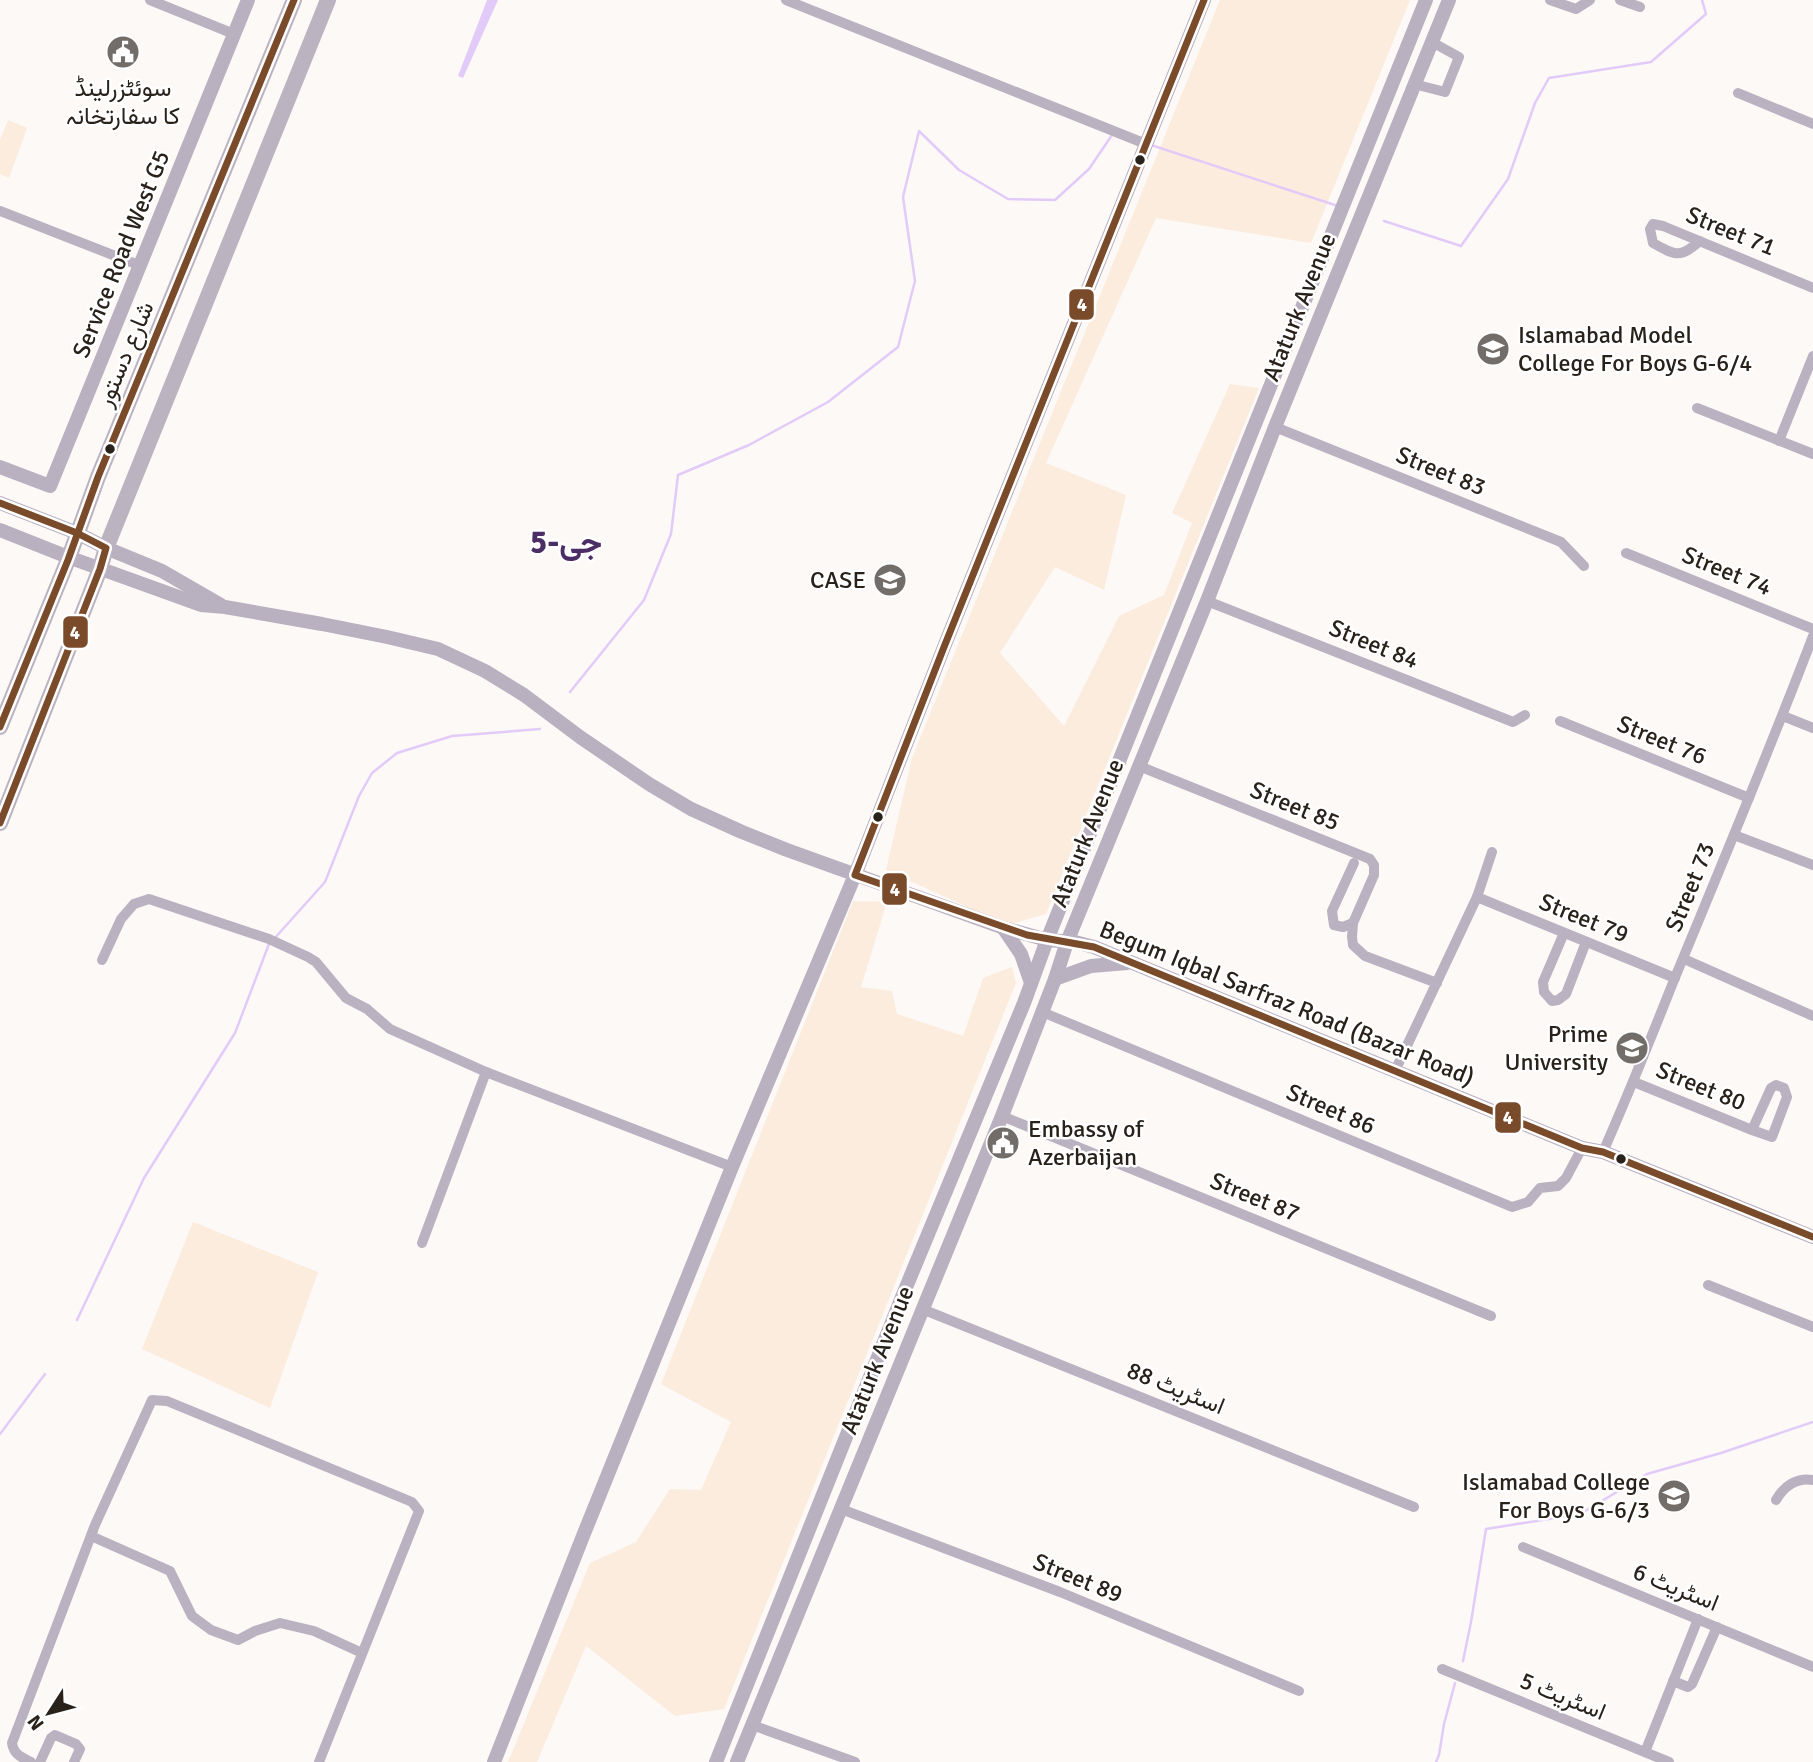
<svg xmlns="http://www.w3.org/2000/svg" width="1813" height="1762" viewBox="0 0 1813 1762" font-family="Signika,Vazirmatn,sans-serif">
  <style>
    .green { fill: #fbecdd }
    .water { fill: #e2cbf8 }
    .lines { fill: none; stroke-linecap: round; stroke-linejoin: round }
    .stream { stroke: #e2cbf8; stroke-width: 2.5 }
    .street { stroke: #bab2c1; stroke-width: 10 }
    .secondary { stroke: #b9b0c0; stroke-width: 14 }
    .primary { stroke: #bcb3c1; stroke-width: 16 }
    .bus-1-casing { stroke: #fff; stroke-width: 12 }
    .bus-1 { stroke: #7a4b2a; stroke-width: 7 }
    .bus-dot { fill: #28221b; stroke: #fff; stroke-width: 2.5 }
    .labels { text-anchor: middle; stroke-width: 5; stroke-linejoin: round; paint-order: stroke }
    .poi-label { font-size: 24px; fill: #28221b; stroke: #fff; text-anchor: end }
    .street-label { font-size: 24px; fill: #28221b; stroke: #fff }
    .district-label { font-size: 32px; font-weight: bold; fill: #4c2e67; stroke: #fff }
    .line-badge { stroke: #fff; stroke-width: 2.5 }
    .badge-label { font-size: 19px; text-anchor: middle; font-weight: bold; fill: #fff }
  </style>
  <rect width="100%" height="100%" fill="#fcf9f7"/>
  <!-- green -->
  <g class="green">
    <polygon points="1220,0 1410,0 1311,243 1156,218 1046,463 1126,495 1104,590 1055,567 1000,653 1064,726 1119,616 1164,595 1192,523 1172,513 1230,384 1259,388 1046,914 1007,925 886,870 912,758"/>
    <polygon points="8,120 27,128 9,178 0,174 0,140"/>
    <polygon points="853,901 887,902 861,987 892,991 897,1014 963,1036 983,978 1012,967 1016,983 724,1709 675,1716 586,1646 537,1762 508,1762 590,1563 636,1542 670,1489 701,1490 731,1422 661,1384"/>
    <polygon points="193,1222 318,1272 270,1408 142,1349"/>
  </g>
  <!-- water -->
  <polygon class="water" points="487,0 498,0 463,78 458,76"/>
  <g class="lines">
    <!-- stream -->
    <g class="stream">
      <polyline points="1151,145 1338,206"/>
      <polyline points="1384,221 1461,246 1508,179 1535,103 1549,78 1651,62 1706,14 1702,0"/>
      <polyline points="570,692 644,600 671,534 678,475 749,445 828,402 898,347 915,281 903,197 919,131 959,170 1008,199 1055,200 1089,169 1112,135"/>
      <polyline points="274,939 325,882 359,796 372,773 397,753 452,736 540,729"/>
      <polyline points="77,1320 144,1178 235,1033 269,944"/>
      <polyline points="0,1434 45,1374"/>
      <polyline points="1463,1661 1471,1622 1486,1529 1580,1514 1647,1474 1721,1453 1813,1422"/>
      <polyline points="1436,1762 1439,1755 1444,1724 1455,1683"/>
    </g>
    <!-- street -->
    <g class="street">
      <polyline points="150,0 234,34"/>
      <polyline points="786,0 1146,144"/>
      <polyline points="1550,0 1576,9 1590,0"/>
      <polyline points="1620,0 1640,7"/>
      <polyline points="1414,84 1445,92 1459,57 1432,42"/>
      <polyline points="1738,93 1813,124"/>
      <polyline points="0,211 141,266"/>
      <path d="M1700,241c-20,17 -24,15 -47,2l-3,-14 3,-5 10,2 150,62"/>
      <polyline points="1697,408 1813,454"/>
      <polyline points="1275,427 1561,542 1584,566"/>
      <polyline points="1779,441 1813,356"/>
      <polyline points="1626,553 1813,629"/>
      <polyline points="1207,601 1513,722 1525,715"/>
      <polyline points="1783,716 1813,728"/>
      <polyline points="1560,721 1749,798"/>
      <polyline points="1139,766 1370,859 1374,865 1374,875 1353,923 1352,937 1353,945 1365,956 1437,983"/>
      <polyline points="1734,835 1813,865"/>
      <polyline points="1477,897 1675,978"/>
      <polyline points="1353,923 1343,927 1334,925 1332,911 1354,863"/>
      <polyline points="1564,933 1543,982 1544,992 1552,1001 1558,1000 1566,994 1586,942"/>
      <polyline points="1684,959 1813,1016"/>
      <polyline points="102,960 121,919 134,904 149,899 269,939 308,957 316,962 346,998 367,1009 390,1029 486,1072 732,1167"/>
      <polyline points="1042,1012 1512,1207 1528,1202 1540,1188 1558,1186 1566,1178 1582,1148"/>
      <polyline points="1395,1071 1477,897 1492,852"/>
      <polyline points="1634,1082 1752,1130 1772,1137 1787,1097 1784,1088 1776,1085 1771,1088 1752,1130"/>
      <polyline points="1002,1116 1491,1316"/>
      <path d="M1603,1152c25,-57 48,-114 71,-172 47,-114 95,-228 139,-344"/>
      <polyline points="422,1243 486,1072"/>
      <polyline points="1708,1285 1813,1327"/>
      <polyline points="922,1309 1414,1507"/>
      <path d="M1776,1500c8,-14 21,-23 37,-20"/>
      <polyline points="841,1509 1060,1592 1299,1691"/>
      <polyline points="91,1536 170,1571 192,1616 211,1630 238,1640 255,1631 280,1623 314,1631 362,1653"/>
      <polyline points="1523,1547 1813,1667"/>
      <polyline points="1442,1669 1669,1762"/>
      <polyline points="1673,1681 1688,1687 1692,1684 1717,1627"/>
      <polyline points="752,1725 855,1762"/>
      <polyline points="1645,1752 1698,1619"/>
      <path d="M31,1762c-10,-5 -17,-7 -19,-19l83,-218 57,-125 15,1 245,101 7,9 -100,251"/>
      <polyline points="40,1762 51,1738 55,1735 76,1744 80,1749 74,1762"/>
    </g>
    <!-- secondary -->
    <g class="secondary">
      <polyline points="0,467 50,486 248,0"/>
      <polyline points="0,503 77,533 106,548 162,571 221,605"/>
      <polyline points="0,530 68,557 201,605 225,607 322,624 387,637 438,649 485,671 524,695 580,737 649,784 691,809 742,832 787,850 1004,928 1047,940 1075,942 1094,947 1582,1148 1603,1152 1813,1237"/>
      <polyline points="1004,929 1021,954 1031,983"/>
      <polyline points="1055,979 1091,966 1127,963"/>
      <polyline points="494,1762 583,1536 732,1167 855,875 944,647 1204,0"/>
      <polyline points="716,1762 902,1297 1024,1003 1047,940 1426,0"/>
      <polyline points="737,1762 1002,1116 1055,979 1067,942 1207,601 1275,427 1449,0"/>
    </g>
    <!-- primary -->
    <g class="primary">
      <polyline points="0,727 68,560 98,477 294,0"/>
      <polyline points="0,823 100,569 106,548 328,0"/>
    </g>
    <defs>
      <g id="bus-1">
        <polyline points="1204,0 944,647 855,875 1027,935 1094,947 1582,1148 1603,1152 1813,1237"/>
        <polyline points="0,503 77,533 106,548 100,569 0,823"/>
        <polyline points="0,727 68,560 98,477 294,0"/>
      </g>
    </defs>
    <!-- bus-1 casing -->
    <use href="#bus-1" class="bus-1-casing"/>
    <!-- bus-1 -->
    <use href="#bus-1" class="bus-1"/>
  </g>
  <!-- icons -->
  <defs>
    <symbol id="civic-disc" viewBox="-11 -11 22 22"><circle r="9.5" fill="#726d68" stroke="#fff"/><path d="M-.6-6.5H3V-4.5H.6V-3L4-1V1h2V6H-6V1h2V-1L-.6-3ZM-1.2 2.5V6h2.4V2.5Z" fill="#fff"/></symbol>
    <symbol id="university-disc" viewBox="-11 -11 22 22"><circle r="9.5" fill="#726d68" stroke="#fff"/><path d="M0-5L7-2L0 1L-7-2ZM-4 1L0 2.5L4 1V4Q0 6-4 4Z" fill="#fff"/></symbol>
  </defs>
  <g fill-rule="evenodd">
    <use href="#civic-disc" x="104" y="33" width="38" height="38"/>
    <use href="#university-disc" x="1474" y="330" width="38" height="38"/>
    <use href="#university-disc" x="871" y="561" width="38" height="38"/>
    <use href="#university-disc" x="1613" y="1029" width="38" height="38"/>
    <use href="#civic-disc" x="984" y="1124" width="38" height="38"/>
    <use href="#university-disc" x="1655" y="1477" width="38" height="38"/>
  </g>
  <!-- markers -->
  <g class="bus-dot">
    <circle cx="1140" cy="160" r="6"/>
    <circle cx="110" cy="449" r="6"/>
    <circle cx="878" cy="817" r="6"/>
    <circle cx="1621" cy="1159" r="6"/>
  </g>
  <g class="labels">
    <!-- poi labels -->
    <g class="poi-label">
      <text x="123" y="96" text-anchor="middle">سوئٹزرلینڈ<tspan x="123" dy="28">کا سفارتخانہ</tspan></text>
      <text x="1518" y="343" text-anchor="start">Islamabad Model<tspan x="1518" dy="28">College For Boys G-6/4</tspan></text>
      <text x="866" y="588">CASE</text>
      <text x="1608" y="1042">Prime<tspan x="1608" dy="28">University</tspan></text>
      <text x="1028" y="1137" text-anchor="start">Embassy of<tspan x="1028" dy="28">Azerbaijan</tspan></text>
      <text x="1650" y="1490">Islamabad College<tspan x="1650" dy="28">For Boys G-6/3</tspan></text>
    </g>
    <!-- street labels -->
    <g class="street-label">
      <text transform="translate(1731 231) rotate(22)" y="8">Street 71</text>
      <text transform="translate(121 254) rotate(-68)" y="8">Service Road West G5</text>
      <text transform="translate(1299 307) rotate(-68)" y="8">Ataturk Avenue</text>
      <text transform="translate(125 354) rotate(-67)" y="8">شارع دستور</text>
      <text transform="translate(1441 471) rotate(22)" y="8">Street 83</text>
      <text transform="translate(1727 571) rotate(22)" y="8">Street 74</text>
      <text transform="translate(1374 644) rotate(22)" y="8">Street 84</text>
      <text transform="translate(1662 740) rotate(22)" y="8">Street 76</text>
      <text transform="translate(1295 806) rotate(22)" y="8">Street 85</text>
      <text transform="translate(1087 833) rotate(-68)" y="8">Ataturk Avenue</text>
      <text transform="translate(1690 887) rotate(-68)" y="8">Street 73</text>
      <text transform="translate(1584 918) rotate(22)" y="8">Street 79</text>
      <text transform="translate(1287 1003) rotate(22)" y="8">Begum Iqbal Sarfraz Road (Bazar Road)</text>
      <text transform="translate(1701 1086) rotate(22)" y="8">Street 80</text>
      <text transform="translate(1331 1109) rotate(23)" y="8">Street 86</text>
      <text transform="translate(1255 1197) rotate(22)" y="8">Street 87</text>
      <text transform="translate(877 1360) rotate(-68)" y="8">Ataturk Avenue</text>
      <text transform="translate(1176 1388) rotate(22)" y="8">اسٹریٹ 88</text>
      <text transform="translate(1078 1578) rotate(22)" y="8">Street 89</text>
      <text transform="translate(1676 1587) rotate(22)" y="8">اسٹریٹ 6</text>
      <text transform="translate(1563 1696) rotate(22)" y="8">اسٹریٹ 5</text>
    </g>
    <!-- district labels -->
    <g class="district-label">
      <text x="566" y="553">جی-5</text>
    </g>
  </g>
  <g class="line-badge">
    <rect x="1068" y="288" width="27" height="33" rx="7" fill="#7a4b2a"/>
    <rect x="62" y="615" width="27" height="34" rx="7" fill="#7a4b2a"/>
    <rect x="881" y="872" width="27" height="34" rx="7" fill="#7a4b2a"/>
    <rect x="1494" y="1101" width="28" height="33" rx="7" fill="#7a4b2a"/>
  </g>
  <g class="badge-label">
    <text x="1082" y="311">4</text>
    <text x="75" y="639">4</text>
    <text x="895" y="896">4</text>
    <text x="1508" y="1124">4</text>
  </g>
  <!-- north arrow -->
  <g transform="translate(49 1713) rotate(234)" stroke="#ffffff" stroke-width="5" paint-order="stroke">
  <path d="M0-5L12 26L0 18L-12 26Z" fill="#28221b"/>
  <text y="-10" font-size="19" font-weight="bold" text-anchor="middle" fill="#28221b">N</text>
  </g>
</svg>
